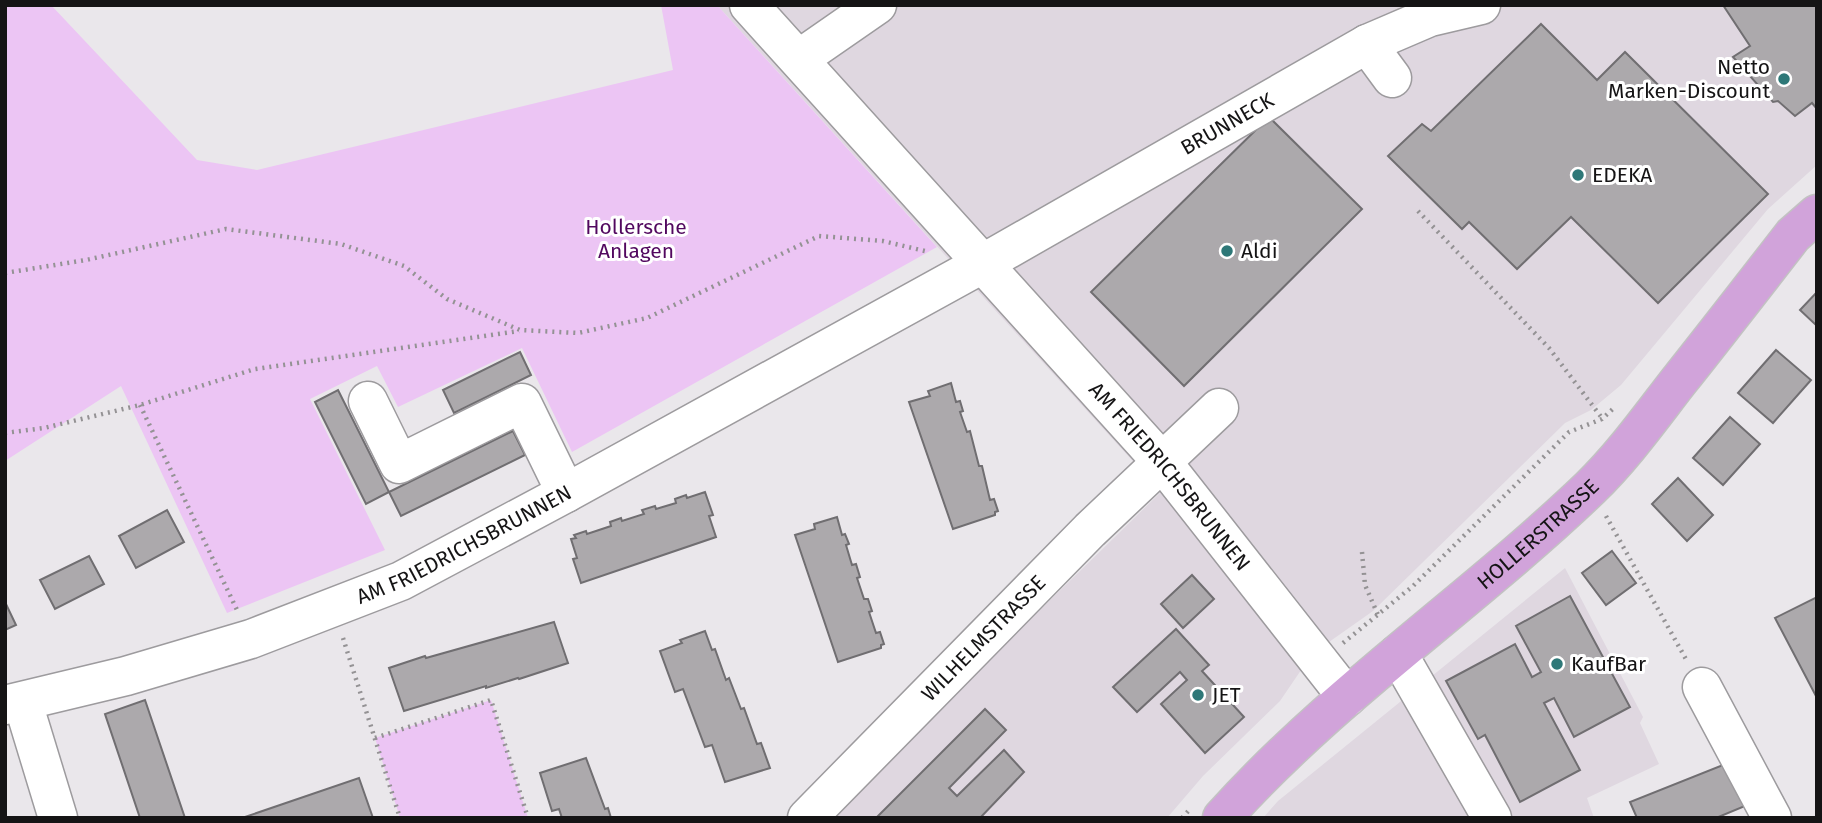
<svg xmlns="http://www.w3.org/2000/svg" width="1822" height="823" viewBox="0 0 1822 823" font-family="'Fira Sans',sans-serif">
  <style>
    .built { fill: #dfd7e0 }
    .green { fill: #ecc5f4 }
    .building { fill: #aca9ac; stroke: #706e71; stroke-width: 2 }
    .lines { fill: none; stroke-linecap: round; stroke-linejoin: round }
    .minor-casing { stroke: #9d9b9e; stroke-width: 41 }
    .major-casing { stroke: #c2c2c2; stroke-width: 41 }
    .path { stroke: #949294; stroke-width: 4.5; stroke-dasharray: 2 5; stroke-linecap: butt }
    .minor { stroke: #fff; stroke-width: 38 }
    .major { stroke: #d1a3da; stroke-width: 38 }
    .poi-dot { fill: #2e7878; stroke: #fff; stroke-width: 2.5 }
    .labels { text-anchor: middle; stroke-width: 6; stroke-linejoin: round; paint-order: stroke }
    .poi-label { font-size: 21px; fill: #151415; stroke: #fff; text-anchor: start }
    .street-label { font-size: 21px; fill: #151415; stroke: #fff }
    .park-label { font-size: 21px; fill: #52085f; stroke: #fff }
  </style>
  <rect width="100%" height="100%" fill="#eae7eb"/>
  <!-- built -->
  <g class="built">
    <polygon points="717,5 1817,5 1817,165 1768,209 1621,385 1591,410 1565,423 1373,611 1312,654 1280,701 1203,776 1167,818 827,818 1161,492"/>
    <polygon points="1565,568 1643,717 1640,723 1659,764 1587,798 1594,818 1263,818 1278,801"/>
  </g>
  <!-- green -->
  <g class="green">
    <polygon points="5,5 51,5 197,160 257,170 673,70 661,5 717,5 937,247 572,452 522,348 398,407 377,366 310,399 385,550 227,613 121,386 5,461"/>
    <polygon points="491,700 528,818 400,818 375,738"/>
  </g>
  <!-- building -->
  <g class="building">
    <polygon points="1723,5 1817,5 1817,109 1812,103 1795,116 1778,101 1773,102 1733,57 1750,46"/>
    <polygon points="1541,24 1597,80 1625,52 1768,194 1658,303 1571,217 1517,269 1469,222 1462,229 1388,156 1422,124 1431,131"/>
    <polygon points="1269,117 1362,209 1184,386 1091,292"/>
    <polygon points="1817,292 1817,326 1800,310"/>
    <polygon points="1776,350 1811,380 1773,423 1738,393"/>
    <polygon points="520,352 531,375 454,413 443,390"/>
    <polygon points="951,383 956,402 960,401 963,411 960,412 967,432 970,431 979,466 982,466 990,500 994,499 998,511 995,512 995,515 953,529 909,402 930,396 928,391"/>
    <polygon points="338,390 389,492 366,504 315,402"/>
    <polygon points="1730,417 1760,444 1723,485 1693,458"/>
    <polygon points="513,431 525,455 401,516 389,492"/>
    <polygon points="1678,478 1713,515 1687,541 1652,504"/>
    <polygon points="705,492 713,515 709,516 716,537 581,583 573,559 577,558 571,539 576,538 574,535 586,531 587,534 611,526 610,522 621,518 622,521 644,514 642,510 655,506 656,509 676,503 675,499 686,495 687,498"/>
    <polygon points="167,510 184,542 136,568 119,536"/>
    <polygon points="837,517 842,535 845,534 849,544 846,545 852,565 856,564 860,577 857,578 864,599 868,599 872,611 869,612 876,633 880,632 884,644 881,645 881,648 838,662 795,535 815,529 814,524"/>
    <polygon points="1612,551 1636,583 1606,605 1582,573"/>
    <polygon points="89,556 104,584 55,609 40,580"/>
    <polygon points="1192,575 1214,599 1183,628 1161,604"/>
    <polygon points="1570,596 1630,707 1574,737 1554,698 1544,703 1580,770 1520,802 1485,735 1478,739 1446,681 1515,644 1532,677 1541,672 1516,626"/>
    <polygon points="1817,597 1817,698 1775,618"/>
    <polygon points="5,602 16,625 5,630"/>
    <polygon points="554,622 568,663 519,679 518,678 486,688 486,686 404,711 389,668 425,656 426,658"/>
    <polygon points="1176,629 1209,665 1202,671 1244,717 1205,753 1161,704 1187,680 1180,672 1137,712 1113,687"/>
    <polygon points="705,631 712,650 715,649 726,680 729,678 741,709 744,708 757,744 761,743 770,768 725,782 712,745 705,747 683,689 675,692 660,651 682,643 680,640"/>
    <polygon points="145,700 185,818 140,818 105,714"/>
    <polygon points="985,709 1006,730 949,788 957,796 1004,750 1024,772 980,818 876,818"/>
    <polygon points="586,758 605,809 608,808 611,818 562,818 559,809 552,811 540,773"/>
    <polygon points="1728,763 1745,806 1716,818 1637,818 1630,802"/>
    <polygon points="359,778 373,818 242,818"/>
  </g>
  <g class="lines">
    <defs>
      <g id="minor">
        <path id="s1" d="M749,5l414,458 184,234"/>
        <polyline points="1367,44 1392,78"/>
        <polyline points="799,59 877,5"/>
        <polyline points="368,401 399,464 522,403 566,493"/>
        <polyline points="1398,654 1492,818"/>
        <polyline points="1702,687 1772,818"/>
        <polyline points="23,703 58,818"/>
        <path id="s2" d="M5,705l121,-29 125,-37 150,-58 165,-88 416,-229 385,-220 63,-27 51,-12"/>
        <path id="s3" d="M807,818l283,-288 129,-122"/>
      </g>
      <g id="major">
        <path id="s4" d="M1222,818c110,-123 249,-216 368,-330 33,-32 60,-70 88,-106 39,-49 77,-98 115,-147l24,-21"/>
      </g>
    </defs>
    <!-- minor casing -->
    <use href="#minor" class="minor-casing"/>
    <!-- major casing -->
    <use href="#major" class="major-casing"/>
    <!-- path -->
    <g class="path">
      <polyline points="1418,211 1549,348 1602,418"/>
      <polyline points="5,273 86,260 226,229 341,244 404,266 447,299 520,330 578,333 647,318 819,236 883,241 925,251"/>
      <polyline points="140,405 237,610"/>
      <polyline points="5,433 44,428 140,405 255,369 519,331"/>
      <polyline points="1606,516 1687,661"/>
      <polyline points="1362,552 1365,585 1378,615"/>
      <polyline points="343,638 400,818"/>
      <polyline points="1343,643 1413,586 1569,432 1602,419 1615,407"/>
      <polyline points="375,738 491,700 528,818"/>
      <polyline points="1182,818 1191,808"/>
    </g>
    <!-- minor -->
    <use href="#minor" class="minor"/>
    <!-- major -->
    <use href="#major" class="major"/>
  </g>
  <!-- markers -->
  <g class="poi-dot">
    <circle cx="1784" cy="79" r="7"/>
    <circle cx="1578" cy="175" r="7"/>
    <circle cx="1227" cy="251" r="7"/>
    <circle cx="1557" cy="664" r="7"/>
    <circle cx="1198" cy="695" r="7"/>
  </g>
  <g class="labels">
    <!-- poi labels -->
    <g class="poi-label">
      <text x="1770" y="74" text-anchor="end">Netto<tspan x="1770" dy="24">Marken-Discount</tspan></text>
      <text x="1592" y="182">EDEKA</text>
      <text x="1241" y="258">Aldi</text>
      <text x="1571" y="671">KaufBar</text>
      <text x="1212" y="702">JET</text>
    </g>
    <!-- street labels -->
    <g class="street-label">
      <text dy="7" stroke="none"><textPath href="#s2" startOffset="1360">BRUNNECK</textPath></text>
      <text dy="7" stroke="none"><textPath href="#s1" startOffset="632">AM FRIEDRICHSBRUNNEN</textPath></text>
      <text dy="7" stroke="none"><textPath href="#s4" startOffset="425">HOLLERSTRASSE</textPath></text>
      <text dy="7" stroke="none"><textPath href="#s2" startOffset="488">AM FRIEDRICHSBRUNNEN</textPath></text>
      <text dy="7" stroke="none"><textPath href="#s3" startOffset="252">WILHELMSTRASSE</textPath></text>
    </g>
    <!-- park labels -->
    <g class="park-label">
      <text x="636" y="234">Hollersche<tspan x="636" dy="24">Anlagen</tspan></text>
    </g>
  </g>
  <!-- border -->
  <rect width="1822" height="823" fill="none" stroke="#151415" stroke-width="14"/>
</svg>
